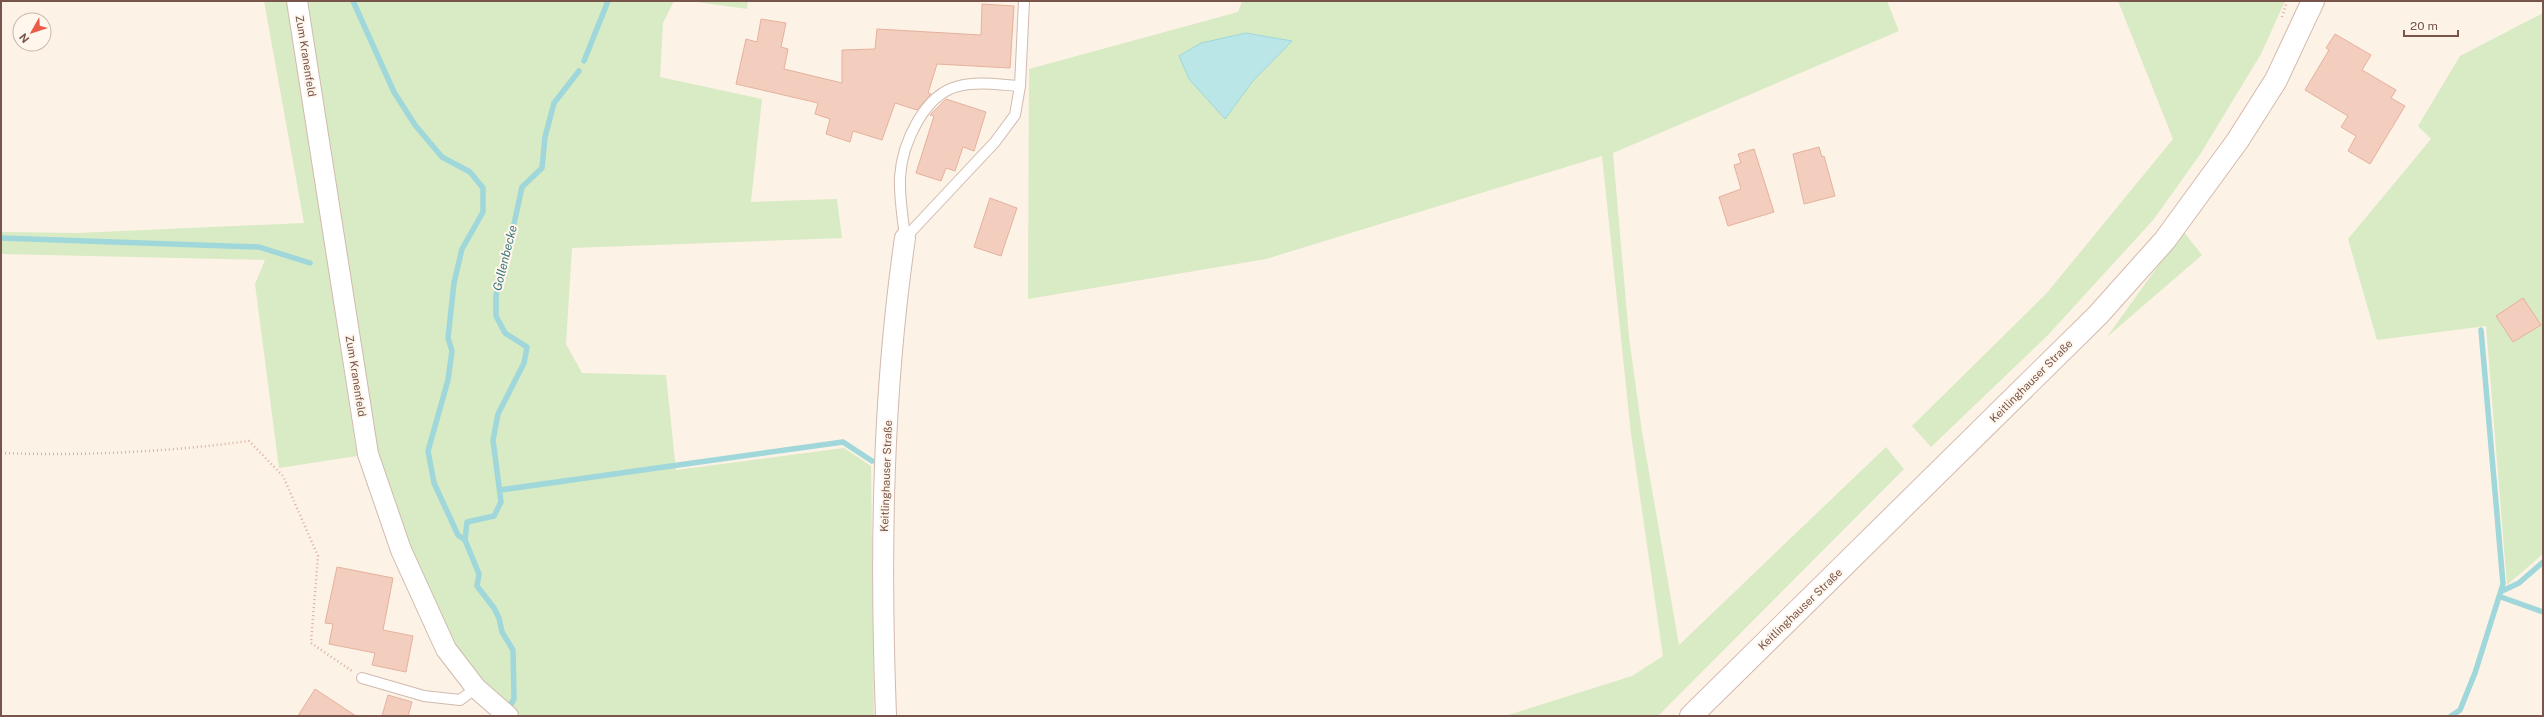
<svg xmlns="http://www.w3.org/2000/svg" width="2544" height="717" viewBox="0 0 2544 717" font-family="'Public Sans',sans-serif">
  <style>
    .green { fill: #d8ebc4 }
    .water { fill: #bae6e7; stroke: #9fd7da }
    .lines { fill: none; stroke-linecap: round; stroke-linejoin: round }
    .stream { stroke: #9fd7da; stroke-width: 5.5 }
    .building { fill: #f3cdbd; stroke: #e6b19d }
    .service-casing { stroke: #d1baae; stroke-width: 12 }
    .minor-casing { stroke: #d1baae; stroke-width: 22 }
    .secondary-casing { stroke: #d4b9ac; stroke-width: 24 }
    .path { stroke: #d9b09f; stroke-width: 2.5; stroke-dasharray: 1 3; stroke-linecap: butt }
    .service { stroke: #fff; stroke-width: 10 }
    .minor { stroke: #fff; stroke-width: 20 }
    .secondary { stroke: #fff; stroke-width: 22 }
    .labels { text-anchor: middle; stroke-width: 4; stroke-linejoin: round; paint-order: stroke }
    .street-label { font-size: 11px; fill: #77554a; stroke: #fff6ed }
    .water-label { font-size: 12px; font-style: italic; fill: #3c797d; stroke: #fff6ed }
  </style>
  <rect width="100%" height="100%" fill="#fdf2e6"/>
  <!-- green -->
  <g class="green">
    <polygon points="264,1 287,1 288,6 357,456 279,468 255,284 265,260 1,254 1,232 78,233 304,223"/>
    <polygon points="305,1 674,1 663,23 660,77 762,99 751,202 837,199 842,238 572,248 566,344 582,373 666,375 676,470 844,448 871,466 874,716 521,716 482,681 454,643 410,548 374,452"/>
    <polygon points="690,1 748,1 747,9"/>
    <polygon points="1242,1 1887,1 1899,31 1613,153 1629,337 1642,432 1679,645 1886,447 1904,469 1658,716 1505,716 1632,676 1663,656 1631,434 1602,156 1266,259 1028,299 1029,69 1238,12"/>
    <polygon points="2118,1 2285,1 2261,54 2201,153 2154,219 2048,335 1931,447 1912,426 2046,294 2173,139"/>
    <polygon points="2543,13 2543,554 2507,585 2486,326 2377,340 2348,239 2431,139 2418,126 2460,56"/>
    <polygon points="2183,231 2202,255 2107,337"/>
  </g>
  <!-- water -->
  <polygon class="water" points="1246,33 1292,41 1252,82 1225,119 1189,79 1179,56 1201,43"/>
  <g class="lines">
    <!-- stream -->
    <g class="stream">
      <polyline points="353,1 394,92 415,125 442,157 470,172 483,188 483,212 462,249 454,283 448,338 452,351 448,380 428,451 434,483 458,535 465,540"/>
      <polyline points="584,61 608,1"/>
      <polyline points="1,238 259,247 310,263"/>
      <polyline points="500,490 843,442 872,461"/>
      <polyline points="2502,591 2519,583 2543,562"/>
      <polyline points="2501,597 2543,612"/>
      <polyline points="507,711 514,699 513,650 502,632 499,618 494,608 477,586 479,574 465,540 467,522 494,516 501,502 493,440 498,414 524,363 527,347 505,333 496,316 496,295 504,270 522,187 542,168 545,137 554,103 579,71"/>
      <polyline points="2451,716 2460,710 2475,673 2503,584 2481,330"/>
    </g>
  </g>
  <!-- building -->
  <g class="building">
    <polygon points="982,4 1014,6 1010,68 937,64 928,93 931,94 917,110 895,103 882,140 853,131 850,142 826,134 830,119 815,114 818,103 736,84 746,39 757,42 761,19 786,23 781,47 788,49 784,69 842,83 842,50 875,49 877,29 981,35"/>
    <polygon points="2335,34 2371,55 2362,70 2396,90 2391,98 2405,106 2370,164 2348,151 2356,136 2341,127 2348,116 2305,90 2329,50 2326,48"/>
    <polygon points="946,99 986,112 974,151 963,147 955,171 946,168 941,181 916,173 934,116 930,115"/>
    <polygon points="1819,147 1822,157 1824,156 1835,196 1804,204 1793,154"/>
    <polygon points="1754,149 1774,212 1728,226 1719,197 1741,189 1734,165 1741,163 1738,154"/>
    <polygon points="990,198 1017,208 1001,256 974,247"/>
    <polygon points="2523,298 2541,325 2513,342 2496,316"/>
    <polygon points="337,567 393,578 383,630 413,636 406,672 372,665 375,653 329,644 333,624 325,623"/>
    <polygon points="315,689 356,716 298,716"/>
    <polygon points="388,695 412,702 408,716 382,716"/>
  </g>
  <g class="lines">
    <defs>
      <g id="service">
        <polyline points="905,238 995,142 1015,115 1020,86 1024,1"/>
        <path d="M905,238c-2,-20 -6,-41 -5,-61 2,-33 24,-83 59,-91 20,-5 41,-1 61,0"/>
        <polyline points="362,678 424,696 460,700 476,688"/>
      </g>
      <g id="minor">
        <polyline points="297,1 368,454 401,550 446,649 476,688 508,716"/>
        <path d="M886,716c-6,-160 -4,-320 19,-478"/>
      </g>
      <polyline id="secondary" points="1691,716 2098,315 2165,240 2238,140 2276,80 2313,1"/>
    </defs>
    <!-- service casing -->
    <use href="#service" class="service-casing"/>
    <!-- minor casing -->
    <use href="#minor" class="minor-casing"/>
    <!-- secondary casing -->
    <use href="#secondary" class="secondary-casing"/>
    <!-- path -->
    <g class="path">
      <polyline points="2282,17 2287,1"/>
      <path d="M1,453c83,3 166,-1 248,-12l34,35 35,80 -7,87 41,28"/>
    </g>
    <!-- service -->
    <use href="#service" class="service"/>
    <!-- minor -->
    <use href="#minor" class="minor"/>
    <!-- secondary -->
    <use href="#secondary" class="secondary"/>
  </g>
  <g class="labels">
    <!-- street labels -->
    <g class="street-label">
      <text transform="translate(306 56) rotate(81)" y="4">Zum Kranenfeld</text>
      <text transform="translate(356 376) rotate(81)" y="4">Zum Kranenfeld</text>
      <text transform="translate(2031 381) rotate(-45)" y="4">Keitlinghauser Straße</text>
      <text transform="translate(886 476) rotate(-88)" y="4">Keitlinghauser Straße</text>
      <text transform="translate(1800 609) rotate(-44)" y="4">Keitlinghauser Straße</text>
    </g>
    <!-- water labels -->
    <g class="water-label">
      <text transform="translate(505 258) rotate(-76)" y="4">Gollenbecke</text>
    </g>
  </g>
  <!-- border -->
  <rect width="2544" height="717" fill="none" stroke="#77554a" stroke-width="4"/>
  <!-- north arrow -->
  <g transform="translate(32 32) rotate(231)"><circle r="19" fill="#fff6ed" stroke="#c9b6ac"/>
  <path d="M0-3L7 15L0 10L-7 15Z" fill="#ea5b48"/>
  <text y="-6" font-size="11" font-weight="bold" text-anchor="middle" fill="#77554a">N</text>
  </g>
  <!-- scale -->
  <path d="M2404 30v6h54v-6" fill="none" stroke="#77554a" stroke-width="2"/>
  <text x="2410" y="30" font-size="12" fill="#77554a" stroke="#fff6ed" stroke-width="3" paint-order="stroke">20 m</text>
</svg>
